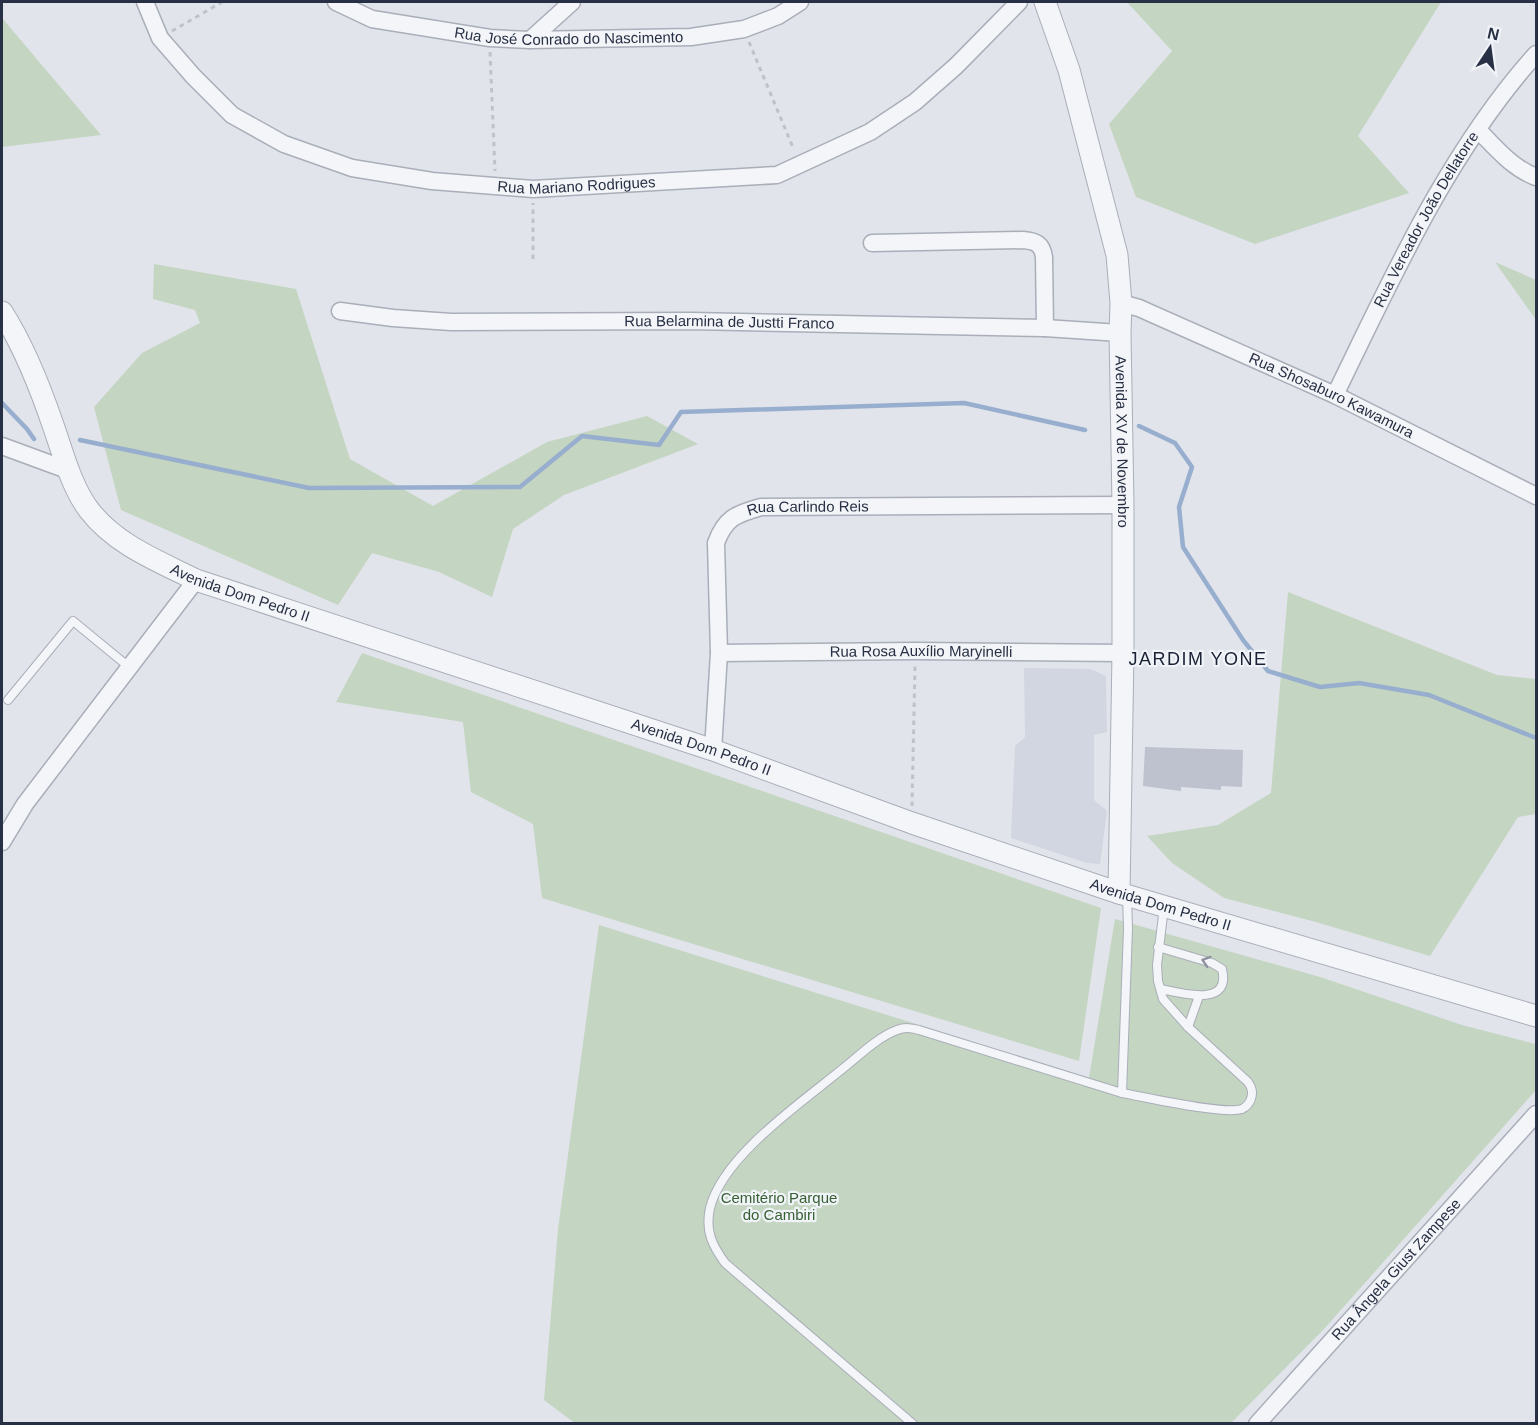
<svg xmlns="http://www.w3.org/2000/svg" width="1538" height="1425" viewBox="0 0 1538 1425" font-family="Arial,sans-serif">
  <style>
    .built { fill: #d2d6e0 }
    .green { fill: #c4d5c1 }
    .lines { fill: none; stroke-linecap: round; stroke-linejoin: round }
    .stream { stroke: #98aece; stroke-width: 4.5 }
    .building { fill: #bdc2ce }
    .service-casing { stroke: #a9aeb9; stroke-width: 10 }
    .minor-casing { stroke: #a9aeb9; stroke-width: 19 }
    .tertiary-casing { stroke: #a9aeb9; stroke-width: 23 }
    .path { stroke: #bfc2c9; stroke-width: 3; stroke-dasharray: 4.5 4.5; stroke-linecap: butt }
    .service { stroke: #f4f5f8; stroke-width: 8 }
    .minor { stroke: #f4f5f8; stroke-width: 16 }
    .tertiary { stroke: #f4f5f8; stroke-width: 21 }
    .oneway { stroke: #8e929e }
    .labels { text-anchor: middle; stroke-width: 4.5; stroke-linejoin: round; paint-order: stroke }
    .street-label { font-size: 15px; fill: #273044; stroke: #f0f3f8 }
    .park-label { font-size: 15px; fill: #386133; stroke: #f0f3f8 }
    .quarter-label { font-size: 18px; letter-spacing: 1.5px; fill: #1a2135; stroke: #f0f3f8 }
  </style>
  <rect width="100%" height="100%" fill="#e1e4eb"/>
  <!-- built -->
  <polygon class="built" points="1024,668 1090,669 1106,676 1107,732 1094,735 1094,800 1107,811 1100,864 1087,863 1011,838 1015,746 1025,737"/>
  <!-- green -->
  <g class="green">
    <polygon points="1127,2 1441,2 1358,136 1409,193 1255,244 1136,197 1109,124 1172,51"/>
    <polygon points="2,18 101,135 2,147"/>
    <polygon points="1495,262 1536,280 1536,320"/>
    <polygon points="154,264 296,289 350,459 433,506 547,442 647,416 698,444 564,495 513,529 492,597 439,572 372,553 338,605 121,510 94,407 142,353 200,323 195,310 153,299"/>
    <polygon points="1288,592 1497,675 1536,679 1536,814 1518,817 1430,956 1316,922 1224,898 1172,863 1147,836 1218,825 1271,793"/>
    <polygon points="362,653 1101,908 1079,1061 542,898 533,824 471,792 463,722 336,702"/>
    <polygon points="1115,919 1320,977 1462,1025 1536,1044 1536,1090 1324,1329 1231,1423 576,1424 544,1400 558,1229 599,925 1089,1078"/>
  </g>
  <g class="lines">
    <!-- stream -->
    <g class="stream">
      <polyline points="2,403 27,429 34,439"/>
      <polyline points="1139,426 1175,443 1192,467 1179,507 1183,547 1243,640 1268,671 1320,687 1359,683 1429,695 1536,738"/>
      <polyline points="80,440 309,488 520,487 582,436 659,445 681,412 964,403 1085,430"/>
    </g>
  </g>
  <!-- building -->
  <polygon class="building" points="1145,747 1243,750 1242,787 1221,786 1221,790 1181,787 1181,791 1143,786"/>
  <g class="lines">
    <defs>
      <g id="service">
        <polyline points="8,700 73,621 129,667"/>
        <path d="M1158,947l54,16 10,6c10,39 -42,24 -61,20"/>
        <polyline points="1188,1027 1199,996"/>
        <path d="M1122,1093c23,4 101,22 120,16 4,-2 7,-5 9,-10 2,-7 1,-11 -3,-17l-60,-55 -25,-28 -5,-18 -1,-16 7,-58"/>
        <path d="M913,1424l-188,-161c-13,-18 -20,-32 -15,-55 13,-52 91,-105 131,-138 17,-13 35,-32 56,-40 8,-3 14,-2 22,0l203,63 6,-164 -1,-34"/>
      </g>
      <g id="minor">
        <path id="s1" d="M145,2l15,36 33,38 39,39 52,29 68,24 80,13 101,8 244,-14 93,-43 45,-30 41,-36 63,-64"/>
        <path id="s2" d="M336,2l36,17 118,19 40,2 161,-3 53,-8 34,-13 22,-14"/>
        <polyline points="530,40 572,2"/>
        <path d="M1478,130c18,18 34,38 58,47"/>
        <path d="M872,243l151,-3c13,1 19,4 21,17l1,71"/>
        <path id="s3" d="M1121,303l18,5 196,87 201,101"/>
        <path id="s4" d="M340,311l53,7 58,4 240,-1 354,7 75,5"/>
        <path id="s5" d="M1335,395c57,-117 113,-243 201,-341"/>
        <polyline points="2,446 70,471"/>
        <path id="s6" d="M719,653l196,-2 208,2"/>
        <path id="s7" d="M713,750l6,-97 -3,-110c9,-25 20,-29 45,-36l362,-2"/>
        <polyline points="2,842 25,804 196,580"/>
        <path id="s8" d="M1257,1424l279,-310"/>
      </g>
      <g id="tertiary">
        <path id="s9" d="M1045,2l24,68 48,185 4,48 -1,30 3,172v148l-4,240"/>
        <path id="s10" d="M2,312c20,31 39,78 51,113 10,28 18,61 36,85 27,35 69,51 107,70l517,170 199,73 207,70 417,123"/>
      </g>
    </defs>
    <!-- service casing -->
    <use href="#service" class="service-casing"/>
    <!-- minor casing -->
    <use href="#minor" class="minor-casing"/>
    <!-- tertiary casing -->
    <use href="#tertiary" class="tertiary-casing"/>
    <!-- path -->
    <g class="path">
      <polyline points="172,31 222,2"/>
      <polyline points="749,42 794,150"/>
      <polyline points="490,52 495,171"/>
      <polyline points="533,259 533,203"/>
      <polyline points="912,806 915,666"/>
    </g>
    <!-- service -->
    <use href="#service" class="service"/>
    <!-- minor -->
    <use href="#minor" class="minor"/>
    <!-- tertiary -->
    <use href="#tertiary" class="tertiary"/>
  </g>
  <!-- one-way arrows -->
  <defs><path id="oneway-chevron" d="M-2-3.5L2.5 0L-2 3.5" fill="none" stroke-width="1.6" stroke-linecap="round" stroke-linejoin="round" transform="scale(1.5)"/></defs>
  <use class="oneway" href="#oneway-chevron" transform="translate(1206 961) rotate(-162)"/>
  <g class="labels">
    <!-- street labels -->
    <g class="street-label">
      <text dy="5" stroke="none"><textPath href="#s2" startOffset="238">Rua José Conrado do Nascimento</textPath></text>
      <text dy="5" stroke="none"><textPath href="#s1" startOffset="502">Rua Mariano Rodrigues</textPath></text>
      <text dy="5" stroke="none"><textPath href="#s5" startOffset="198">Rua Vereador João Dellatorre</textPath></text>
      <text dy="5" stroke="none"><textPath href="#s4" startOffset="390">Rua Belarmina de Justti Franco</textPath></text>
      <text dy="5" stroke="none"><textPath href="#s3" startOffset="230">Rua Shosaburo Kawamura</textPath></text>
      <text dy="5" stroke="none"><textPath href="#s9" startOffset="450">Avenida XV de Novembro</textPath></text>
      <text dy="5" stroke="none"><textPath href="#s7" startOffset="315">Rua Carlindo Reis</textPath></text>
      <text dy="5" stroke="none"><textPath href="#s10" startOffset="392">Avenida Dom Pedro II</textPath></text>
      <text dy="5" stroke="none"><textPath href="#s6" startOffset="202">Rua Rosa Auxílio Maryinelli</textPath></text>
      <text dy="5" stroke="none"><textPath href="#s10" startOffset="878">Avenida Dom Pedro II</textPath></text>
      <text dy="5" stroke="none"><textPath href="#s10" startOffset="1364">Avenida Dom Pedro II</textPath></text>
      <text dy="5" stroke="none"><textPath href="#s8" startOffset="208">Rua Ângela Giust Zampese</textPath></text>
    </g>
    <!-- park labels -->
    <g class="park-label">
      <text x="779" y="1203">Cemitério Parque<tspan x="779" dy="17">do Cambiri</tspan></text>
    </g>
    <!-- quarter labels -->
    <g class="quarter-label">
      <text x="1198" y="665">JARDIM YONE</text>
    </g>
  </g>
  <!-- border -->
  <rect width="1538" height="1425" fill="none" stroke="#273044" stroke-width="6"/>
  <!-- north arrow -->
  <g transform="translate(1490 48) rotate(13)" stroke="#f0f3f8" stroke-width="4.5" paint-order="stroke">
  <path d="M0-4.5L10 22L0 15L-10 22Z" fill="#273044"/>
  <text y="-9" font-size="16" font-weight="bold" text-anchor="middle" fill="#273044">N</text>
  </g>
</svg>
